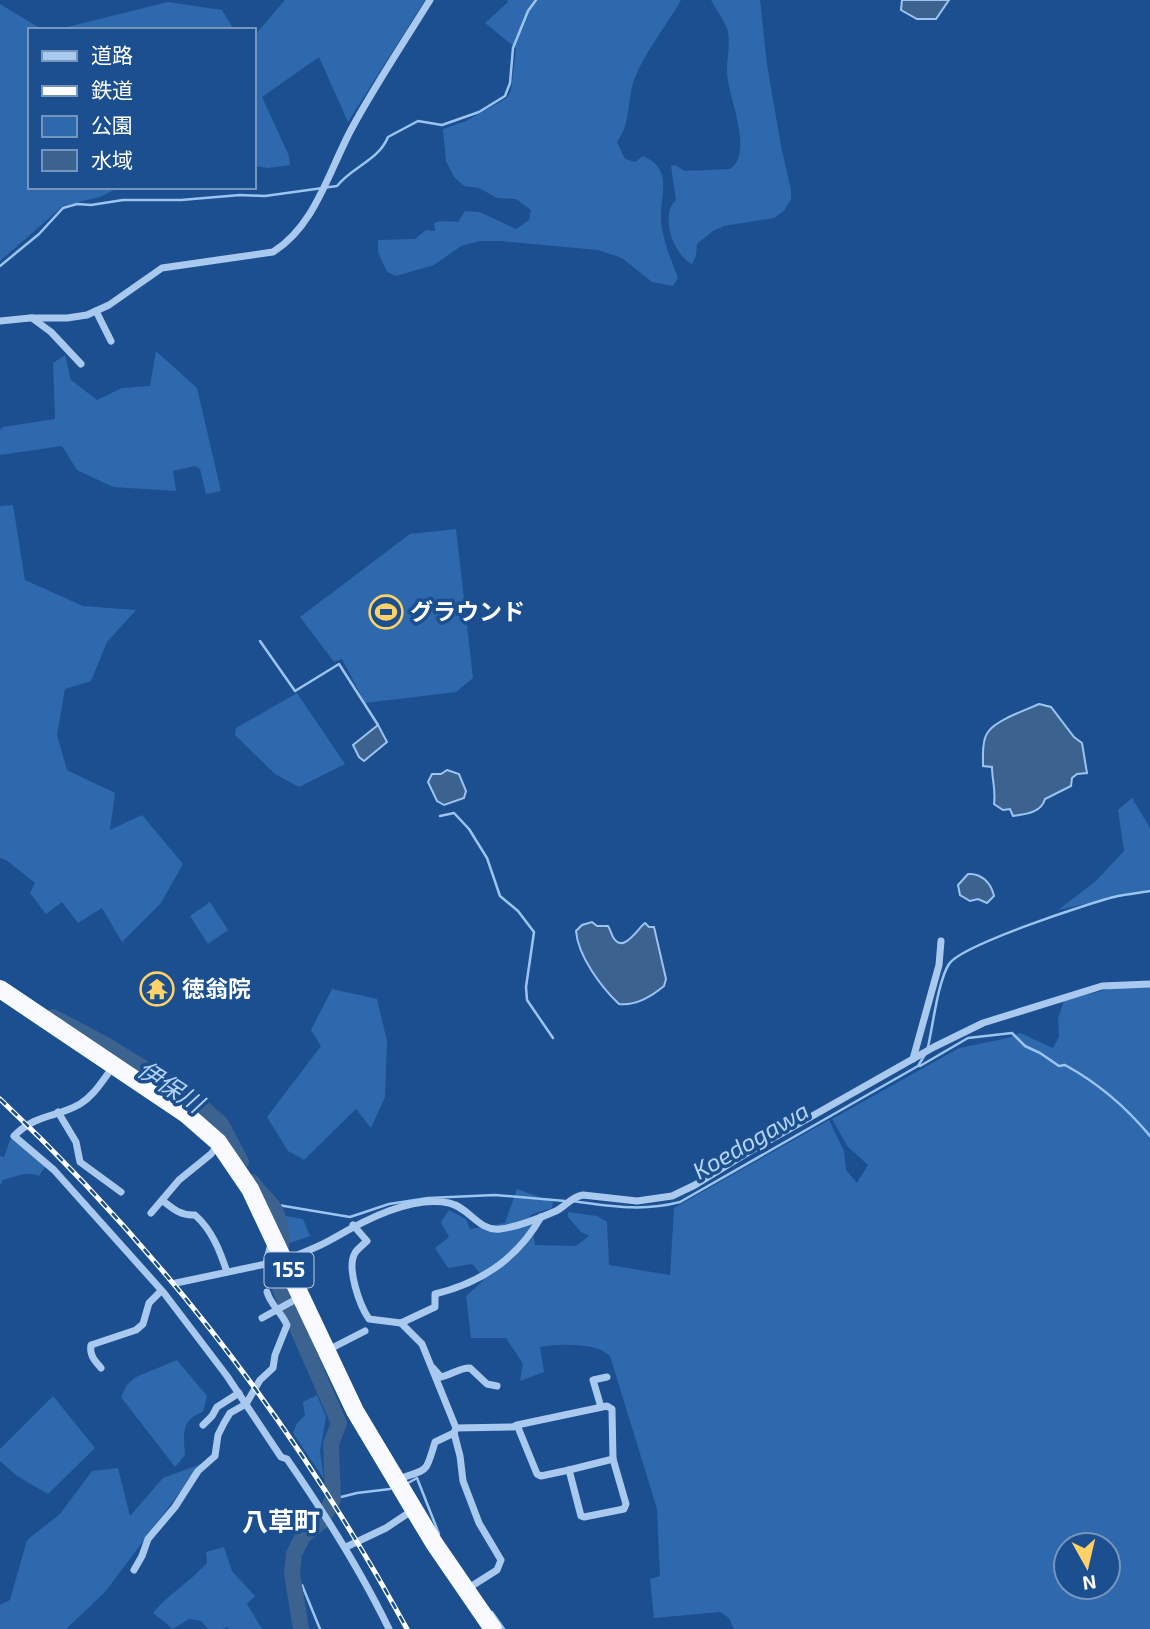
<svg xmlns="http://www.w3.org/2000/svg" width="1150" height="1629" viewBox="0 0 1150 1629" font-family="'Exo 2','Noto Sans JP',sans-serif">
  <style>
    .green { fill: #2e69ad; fill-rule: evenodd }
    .water { fill: #3c6290; stroke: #9cc4f0; stroke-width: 2 }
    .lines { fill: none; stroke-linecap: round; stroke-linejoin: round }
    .stream { stroke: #9cc4f0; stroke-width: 2.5 }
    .river { stroke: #3c6290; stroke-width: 16 }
    .minor { stroke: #a9c9ee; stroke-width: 7 }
    .trunk { stroke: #f8faff; stroke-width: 18 }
    .rail-casing { stroke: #fff; stroke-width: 5 }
    .rail { stroke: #1b4f8f; stroke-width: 2.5; stroke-dasharray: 8; stroke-linecap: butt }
    .labels { text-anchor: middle; stroke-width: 7; stroke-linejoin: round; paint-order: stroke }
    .shield { fill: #1b4f8f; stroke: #bbcadd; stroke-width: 2 }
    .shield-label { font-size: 21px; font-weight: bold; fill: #fff }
    .poi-label { font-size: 23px; font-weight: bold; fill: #fff; stroke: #1b4f8f; text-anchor: start }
    .water-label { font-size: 24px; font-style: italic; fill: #b5d3f5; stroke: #1b4f8f }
    .quarter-label { font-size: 26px; font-weight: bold; fill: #fff; stroke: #1b4f8f }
  </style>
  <rect width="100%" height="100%" fill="#1b4f8f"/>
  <!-- green -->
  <g class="green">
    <polygon points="285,0 425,0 348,122 319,57 262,97 289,156 290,165 268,168 254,166 254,36"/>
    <path d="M507,0h174c-15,27 -36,51 -47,80 -7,21 -3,44 -17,62l8,17 10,3 8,-6c31,14 17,36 18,63 1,20 10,40 17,59l-5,8 -21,-4 -30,-24 -24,-8 -98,-9h-20l-19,5 -27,19 -38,11 -9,-4 -9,-20v-12l37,-1 11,-9 9,1 -1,-8 7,-2 17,1 7,-11 15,1 36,17 13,-9 2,-10 -15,-11 -19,-1 -18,-10 -15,-2 -10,-9 -8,-16 -3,-32 23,-8 41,-23 4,-8 5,-42 -31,-25 23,-21z"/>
    <path d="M711,0h49l7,65 14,81 10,44v9l-7,12 -10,7 -50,8 -11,5 -16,13 -1,12 -4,8c-18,-8 -33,-49 -16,-64l-5,-34 4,-1 10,6 45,-2c25,-17 -3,-73 -3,-98 0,-14 4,-28 0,-43 -4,-9 -11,-19 -16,-28z"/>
    <polygon points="168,2 222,10 234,30 55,30"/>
    <polygon points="0,4 43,30 30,30 30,187 115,187 114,190 100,197 63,206 0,261"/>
    <polygon points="156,351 197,388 221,491 206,494 200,469 195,466 173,471 176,491 113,487 77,470 62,446 0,455 0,430 3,427 55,419 53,363 65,355 71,380 97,400 122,388 150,386"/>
    <polygon points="13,505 25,580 83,606 136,610 107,642 91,681 65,689 57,735 67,770 115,793 110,830 142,815 183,864 161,903 122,942 102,908 78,923 62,902 46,914 30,893 35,883 6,860 0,858 0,506"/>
    <polygon points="456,529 473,678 456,692 365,703 342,659 334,662 300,617 410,534"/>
    <polygon points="297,693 345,764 299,787 275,774 235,735 236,728"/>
    <polygon points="1132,798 1150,828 1150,889 1058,910 1096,881 1124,851 1118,810"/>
    <polygon points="210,902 228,930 208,944 190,916"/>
    <path d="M1150,987v642h-416l-5,-11 -9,-6 -66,6 -4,-39 10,-3 -3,-67 -47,-153c-14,-14 -52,-12 -70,-9l4,25 -24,9 3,-17 -17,-26h-35l-5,-42 19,-17 -13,-15 -24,4 -13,-20 14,-11 -8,-15 8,-12 17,9 4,10 35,-6 12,-34 36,13 -1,6 -22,7 5,30 41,1 13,-10 -8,-4 -13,-15v-5l29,4 10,6 2,43 61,10 4,-67 155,-88 15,31 2,19 11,13 11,-18 -20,-18 -16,-28 127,-71 49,-10 12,-5 33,15 6,-11 -1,-18 6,-19 50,-12zM1066,1545h42v42h-42z"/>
    <polygon points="332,989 377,999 387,1041 385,1097 371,1128 356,1109 304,1160 288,1151 267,1117 321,1046 311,1030"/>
    <path d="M14,1136l33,28 -8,12c-14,-5 -23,1 -36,4l-3,5v-29l4,1 6,-17z"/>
    <polygon points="280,1215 303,1219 310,1236 290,1243"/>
    <path d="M177,1360l30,36 -4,16c-23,8 -19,23 -18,43l-10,12 -54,-70 6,-12 9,-8z"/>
    <polygon points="317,1395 326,1417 320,1451 324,1479 293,1433 296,1425 305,1415 303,1402"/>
    <polygon points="53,1396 95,1448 48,1494 17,1476 0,1461 0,1449"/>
    <polygon points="201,1464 105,1592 66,1629 0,1629 0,1605 10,1600 27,1540 60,1514 92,1471 118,1468 130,1516 163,1478"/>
    <path d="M224,1547l8,24 23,25 -8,8 15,25h-33l-2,-2 -4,2h-15l-7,-8 -12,-2 -16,10 -20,-16c16,-20 37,-31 54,-50l-1,-11z"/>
  </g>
  <!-- water -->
  <g class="water">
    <polygon points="902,0 949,0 936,19 917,19 901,10"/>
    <path d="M1039,704l12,3 23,30 8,6 5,30 -10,1 -5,4 -1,8 -26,13c-4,14 -19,15 -32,17l-3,-7 -7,1 -9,-6c2,-14 -2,-24 -2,-37l-9,-1c0,-10 -1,-26 5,-34 8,-12 38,-22 51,-28z"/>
    <polygon points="378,725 387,742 364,761 359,757 353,745"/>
    <polygon points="447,770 459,774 466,791 464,798 444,805 437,801 428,782 432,774 441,774"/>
    <path d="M968,874c14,-1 23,9 26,22l-7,7 -9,-4 -8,2 -10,-6 -2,-10z"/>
    <path d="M592,922l5,4h11c2,3 3,7 5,11 10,18 25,-9 32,-14l4,4h5l12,52 -2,7c-12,10 -29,20 -45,18 -18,-17 -41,-48 -43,-73l6,-6z"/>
  </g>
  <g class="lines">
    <!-- stream -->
    <g class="stream">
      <path d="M0,266l39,-32 24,-26 14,-4 14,1 32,-5h58l59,-5 25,1 72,-10c16,-20 41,-25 51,-49l30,-16 24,4 37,-13 26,-16 5,-13 3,-35 15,-37 8,-11"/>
      <polyline points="260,641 295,691 339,664 378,725"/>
      <polyline points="440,816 454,813 469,829 487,858 500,896 518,911 534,932 526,987 527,1000 553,1038"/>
      <path d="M928,1047c5,-22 10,-66 21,-83 12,-19 143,-62 169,-68 11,-2 21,-3 32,-5"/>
      <path d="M920,1066l48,-28 44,-5 13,13 15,7 19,13 6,-1c33,18 61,42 85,71"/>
      <path d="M572,1201c39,5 69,11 108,1l238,-136 8,-13"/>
      <polyline points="272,1204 350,1217 389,1204 428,1198 495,1195 565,1201"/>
      <polyline points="408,1483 417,1478 439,1534"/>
      <polyline points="333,1499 357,1493 390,1489"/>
      <polyline points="302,1585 320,1629"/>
      <polyline points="492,1612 504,1629"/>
    </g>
    <!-- river -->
    <g class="river">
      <polyline points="53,1017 106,1045 199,1102 202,1107 221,1124 241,1162"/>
      <path d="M252,1182c7,11 10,12 18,21 8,8 13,31 11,43"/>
      <polyline points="274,1266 278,1284 339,1423 331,1444 333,1499 321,1522 303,1536 294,1554 292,1573 301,1629"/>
    </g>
    <!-- minor -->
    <g class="minor">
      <polyline points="96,311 111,341"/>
      <polyline points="32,318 51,332 81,364"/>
      <path d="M0,321l30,-3h37l20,-3 22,-10 53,-37 111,-16c43,-27 56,-82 79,-124 24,-44 52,-86 78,-128"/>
      <polyline points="913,1059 939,965 941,941"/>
      <path d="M114,1066c-11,13 -19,29 -34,38 -24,14 -43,9 -66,32l40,34 110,123 63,83 54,81 6,2c38,55 73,110 102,170"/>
      <polyline points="58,1112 76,1142 80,1162 121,1192"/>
      <path d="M163,1201c10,8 18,15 32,14 17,15 25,36 32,57"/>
      <polyline points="151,1213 179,1180 211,1154 217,1146"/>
      <path d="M353,1225l14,16c-4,4 -10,8 -12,12 -9,15 5,53 14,66l32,4"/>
      <path d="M285,1260c17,-7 34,-13 49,-22 31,-18 78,-43 115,-35 20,4 30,29 51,26 17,-2 40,-11 56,-18 10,-5 15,-14 27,-16l54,6 35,-5 23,-11 52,-32 187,-106 49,-24 119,-37 48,-2"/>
      <polyline points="176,1283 266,1264 271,1243"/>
      <polyline points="262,1318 300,1297"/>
      <polyline points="328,1350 365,1331"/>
      <path d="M101,1368c-6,-7 -12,-13 -10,-23l45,-15 7,-6 6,-21 12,-12"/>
      <path d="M433,1368l8,9c10,-2 20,-10 29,-9l17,16 10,2"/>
      <polyline points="601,1407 593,1380 607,1377"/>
      <polyline points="203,1425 212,1416 217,1407 239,1393"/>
      <polyline points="456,1428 513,1427 517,1425 607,1406 612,1409 613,1459 626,1504 624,1509 584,1517 581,1516 569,1470 541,1476 537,1474 517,1425"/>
      <polyline points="569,1470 613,1459"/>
      <path d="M396,1480c31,-12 29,-3 39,-38l19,-9"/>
      <polyline points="346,1547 386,1528 413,1510"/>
      <path d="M134,1570l8,-14 6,-17 27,-32 23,-36 17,-15 3,-21 6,-12 6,-10 16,-9 14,-24 13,-12 2,-13 12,-30c-5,-12 -17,-21 -20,-33"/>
      <path d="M467,1589l30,-19 4,-10 -22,-37 -16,-42 -3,-25 -6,-23 2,-5 -34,-84 -21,-21 34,-16v-13c46,-11 82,-35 106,-77"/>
    </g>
    <!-- trunk -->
    <polyline class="trunk" points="0,989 186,1114 218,1142 250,1189 355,1411 434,1543 493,1629"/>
    <defs>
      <path id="rail" d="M0,1099c163,154 300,333 407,530"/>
    </defs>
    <!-- rail casing -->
    <use href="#rail" class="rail-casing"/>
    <!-- rail -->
    <use href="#rail" class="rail"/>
  </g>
  <!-- icons -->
  <defs>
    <symbol id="stadium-ring" viewBox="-11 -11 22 22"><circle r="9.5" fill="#1b4f8f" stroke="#ffd166" stroke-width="1.5"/><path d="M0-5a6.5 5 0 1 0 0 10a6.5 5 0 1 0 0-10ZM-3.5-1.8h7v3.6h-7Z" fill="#ffd166"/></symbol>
    <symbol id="temple-ring" viewBox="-11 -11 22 22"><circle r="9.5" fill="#1b4f8f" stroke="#ffd166" stroke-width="1.5"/><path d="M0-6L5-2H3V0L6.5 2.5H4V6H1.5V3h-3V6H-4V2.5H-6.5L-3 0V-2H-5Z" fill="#ffd166"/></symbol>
  </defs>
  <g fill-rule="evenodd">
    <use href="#stadium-ring" x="367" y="593" width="38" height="38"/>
    <use href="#temple-ring" x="138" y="970" width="38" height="38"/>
  </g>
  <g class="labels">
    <!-- shield labels -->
    <rect class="shield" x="264.5" y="1252.5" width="49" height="35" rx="5"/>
    <g class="shield-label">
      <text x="289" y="1277">155</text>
    </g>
    <!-- poi labels -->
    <g class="poi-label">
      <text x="410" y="620">グラウンド</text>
      <text x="182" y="997">徳翁院</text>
    </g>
    <!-- water labels -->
    <g class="water-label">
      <text transform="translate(170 1087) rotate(33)" y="8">伊保川</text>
      <text transform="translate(751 1141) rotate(-30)" y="8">Koedogawa</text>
    </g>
    <!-- quarter labels -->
    <g class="quarter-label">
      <text x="281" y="1531">八草町</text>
    </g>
  </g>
  <!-- legend -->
  <rect x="28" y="28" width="228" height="161" fill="#1b4f8f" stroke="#7695bc" stroke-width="2"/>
  <rect x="42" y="51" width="35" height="10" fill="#a9c9ee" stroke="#7695bc" stroke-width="2"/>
  <text x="91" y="63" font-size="21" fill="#ffffff">道路</text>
  <rect x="42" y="86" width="35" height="10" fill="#ffffff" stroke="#7695bc" stroke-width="2"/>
  <text x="91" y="98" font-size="21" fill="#ffffff">鉄道</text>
  <rect x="42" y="116" width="35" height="21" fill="#2e69ad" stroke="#7695bc" stroke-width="2"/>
  <text x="91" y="133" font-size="21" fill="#ffffff">公園</text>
  <rect x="42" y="150" width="35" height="21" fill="#3c6290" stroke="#7695bc" stroke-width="2"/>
  <text x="91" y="168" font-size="21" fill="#ffffff">水域</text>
  <!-- north arrow -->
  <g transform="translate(1087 1566) rotate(172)"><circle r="33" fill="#1b4f8f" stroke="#7695bc" stroke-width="2"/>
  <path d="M0-5L12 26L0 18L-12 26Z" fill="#ffd166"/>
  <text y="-10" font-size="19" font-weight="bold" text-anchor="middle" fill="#ffffff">N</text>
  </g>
</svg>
